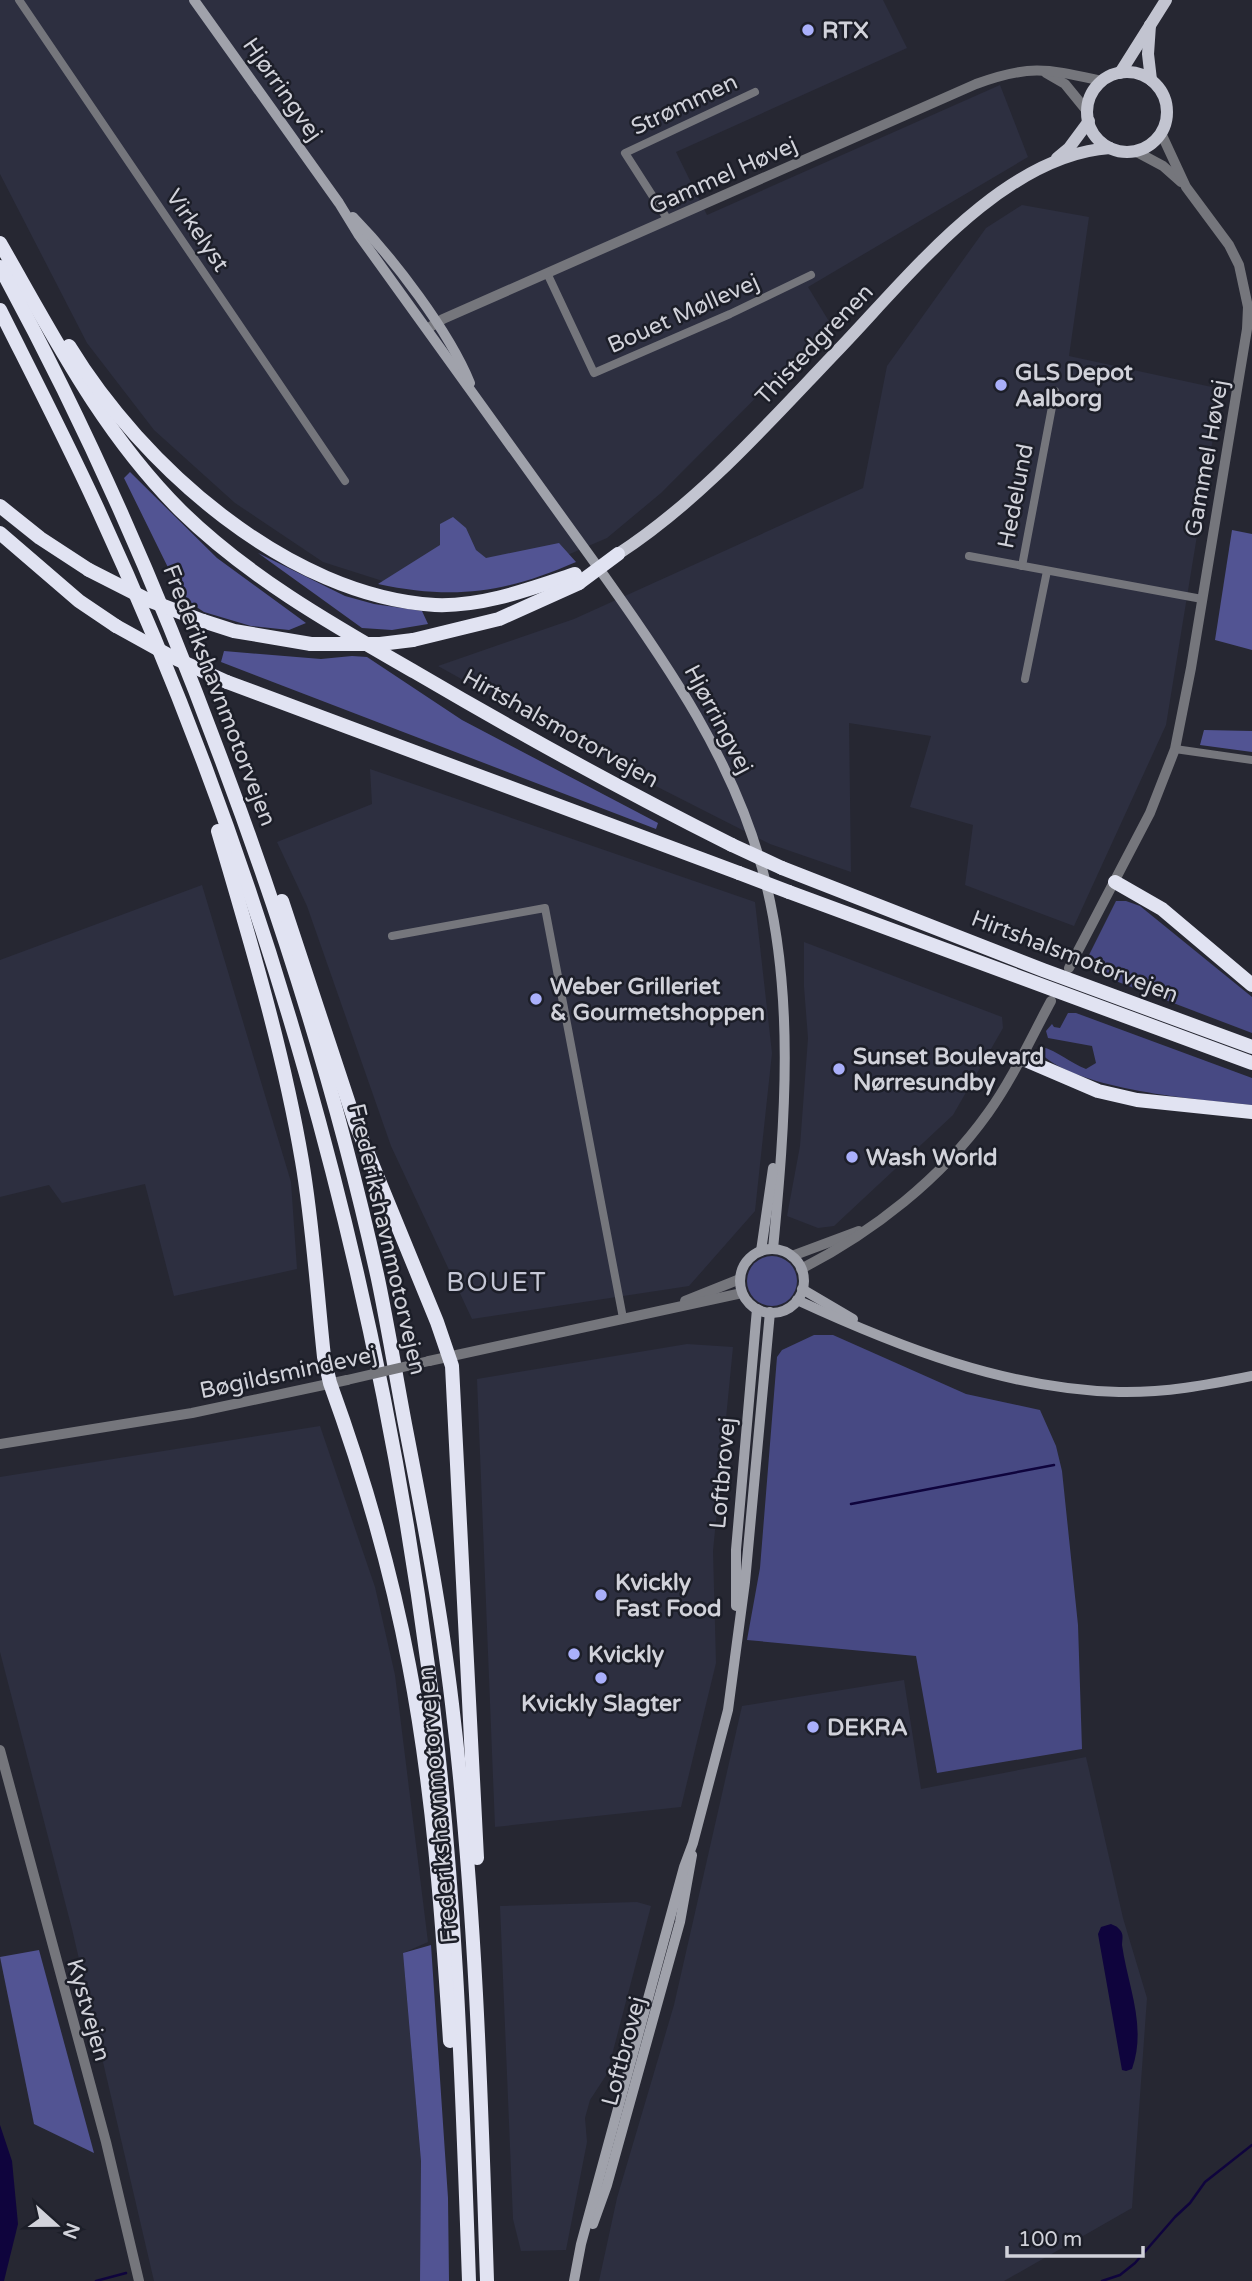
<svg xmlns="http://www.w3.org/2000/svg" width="1252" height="2281" viewBox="0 0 1252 2281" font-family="'Varela Round',sans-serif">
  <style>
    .built { fill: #2d2f40 }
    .green { fill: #474983 }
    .forest { fill: #525493 }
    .water { fill: #0f043d }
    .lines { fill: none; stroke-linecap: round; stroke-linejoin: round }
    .stream { stroke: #0f043d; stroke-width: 2.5 }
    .minor { stroke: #75767c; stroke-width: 8 }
    .tertiary { stroke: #75767c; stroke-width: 10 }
    .secondary { stroke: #a0a2ab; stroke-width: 10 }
    .primary { stroke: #c2c4d0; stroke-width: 12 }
    .motorway { stroke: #e1e3f2; stroke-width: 14 }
    .tertiary-bridge { stroke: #75767c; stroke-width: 10 }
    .motorway-bridge { stroke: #e1e3f2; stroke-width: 14 }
    .poi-dot { fill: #aab0fb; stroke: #1c1e28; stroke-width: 2.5 }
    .labels { text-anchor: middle; stroke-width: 5; stroke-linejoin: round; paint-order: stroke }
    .poi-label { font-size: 23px; font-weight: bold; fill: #d1d2da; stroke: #1c1e28; text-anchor: start }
    .street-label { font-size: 23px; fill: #d1d2da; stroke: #1c1e28 }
    .quarter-label { font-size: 26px; letter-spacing: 2px; fill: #c5c7d5; stroke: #1c1e28 }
  </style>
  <rect width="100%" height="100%" fill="#262732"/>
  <!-- built -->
  <g class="built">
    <polygon points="0,0 883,0 907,48 676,152 707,215 1000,85 1028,157 808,287 830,323 661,493 607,538 551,562 389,583 323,562 235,503 154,430 87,343 0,174"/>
    <polygon points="1022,205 1089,217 1069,356 1221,389 1166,725 1074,926 965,885 973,825 910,807 931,736 849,723 851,872 770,844 636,776 438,666 574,619 863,488 887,366 986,228"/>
    <polygon points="370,769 755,902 772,1053 755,1211 689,1286 472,1319 391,1146 307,906 277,842 372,804"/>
    <polygon points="202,885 291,1182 297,1269 174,1296 145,1184 62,1203 49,1185 0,1197 0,960"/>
    <polygon points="804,942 1002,1017 1003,1028 953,1115 834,1226 818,1228 787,1216 800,1146 808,1038 804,987"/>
    <polygon points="687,1344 733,1347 713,1551 716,1663 681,1807 495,1827 477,1379"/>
    <polygon points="320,1426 375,1587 395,1675 428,1942 403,1953 421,2161 420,2281 154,2281 72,1929 0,1652 0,1477"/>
    <polygon points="904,1680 921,1789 1086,1757 1123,1918 1147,1998 1132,2208 1004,2281 599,2281 617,2198 674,2005 742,1706"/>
    <polygon points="637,1902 651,1906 607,2074 590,2100 585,2118 587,2142 566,2250 521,2251 513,2219 500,1906"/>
  </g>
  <!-- green -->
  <g class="green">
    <polygon points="1116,901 1126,901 1140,906 1252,997 1252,1033 1092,972 1089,955"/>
    <path d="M1068,1013h8l176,65v27c-56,-6 -172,-14 -212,-52l2,-6c16,4 28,16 44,22l10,-6 -4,-17 -44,-8 -2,-7 6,-7 2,3 6,1z"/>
    <circle cx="772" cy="1281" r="25"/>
    <polygon points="814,1335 833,1335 966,1394 1040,1410 1056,1446 1062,1471 1078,1625 1082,1749 937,1773 916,1656 747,1640 760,1568 777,1357 782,1350"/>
  </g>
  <!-- forest -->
  <g class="forest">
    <polygon points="130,472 217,558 306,623 289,630 251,626 204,612 183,598 124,478"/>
    <path d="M453,517l13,11 10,22 10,8 73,-15 17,19c-71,31 -122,38 -198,22l62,-39v-21z"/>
    <polygon points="1232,530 1252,534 1252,650 1215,640"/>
    <polygon points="258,553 345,596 374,604 422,611 428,624 392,630 362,628"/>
    <polygon points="224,651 321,659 352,656 367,657 462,720 658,823 656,829 221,662"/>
    <polygon points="1204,730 1252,731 1252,752 1200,745"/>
    <polygon points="431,1945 448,2198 449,2281 420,2281 421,2161 403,1953"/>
    <polygon points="39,1950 94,2153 34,2124 0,1957"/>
  </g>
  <!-- water -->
  <g class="water">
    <path d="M1111,1924c4,2 6,2 9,6 4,5 2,9 2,15 6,42 25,81 10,124l-6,2 -4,-1 -24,-136 3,-7z"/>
    <polygon points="0,2125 12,2161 18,2224 4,2281 0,2281"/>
  </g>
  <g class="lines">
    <!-- stream -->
    <g class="stream">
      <polyline points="851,1504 1054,1465"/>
      <polyline points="96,2281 126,2273"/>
      <polyline points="1102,2281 1120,2275 1135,2263 1175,2217 1190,2203 1205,2182 1252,2145"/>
    </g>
    <!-- minor -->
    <g class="minor">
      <polyline points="19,0 345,481"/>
      <polyline points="668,220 625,153 755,92"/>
      <polyline points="547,273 594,373 730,314 811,275"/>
      <polyline points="969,556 1202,599"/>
      <polyline points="1022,566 1055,391"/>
      <polyline points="1025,679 1047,571"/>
      <polyline points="1175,749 1252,760"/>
      <polyline points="392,936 545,908 623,1318"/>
    </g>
    <!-- tertiary -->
    <g class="tertiary">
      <polyline points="1046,73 1065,84 1087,111"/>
      <polyline points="1135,151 1163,166 1181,182"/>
      <path d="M430,327l13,-8 533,-235c55,-20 71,-15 126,-3"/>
      <polyline points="1069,968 1150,813 1175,749 1191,668 1247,329 1248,307 1239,265 1229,245 1186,187 1161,133"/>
      <polyline points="792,1256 859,1231"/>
      <path d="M801,1269c72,-37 140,-90 187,-156 25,-35 43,-75 63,-112"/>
      <polyline points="685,1301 740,1279"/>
      <polyline points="429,1361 742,1293"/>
      <polyline points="0,1444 192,1413 347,1380"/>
      <polyline points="0,1750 106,2142 139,2281"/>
    </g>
    <!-- secondary -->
    <g class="secondary">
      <path d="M194,0l145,203 19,31c82,115 165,228 247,343 64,90 128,183 157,291 34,123 23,255 11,381"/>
      <path d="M353,217c40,41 96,114 117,166"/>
      <circle cx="772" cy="1281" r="32"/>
      <polyline points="761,1251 773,1168"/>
      <polyline points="802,1289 853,1319"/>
      <path d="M797,1300c102,47 208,89 322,92 45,1 89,-7 133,-16"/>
      <polyline points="736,1606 736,1550 757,1309"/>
      <polyline points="593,2224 607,2185 680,1922 692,1855"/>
      <polyline points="574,2281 581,2244 684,1867 693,1843 728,1710 745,1582 770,1312"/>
    </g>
    <!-- primary -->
    <g class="primary">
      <polyline points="1150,25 1148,54 1151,80"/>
      <circle cx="1127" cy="112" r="40"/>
      <polyline points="1120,73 1166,0"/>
      <polyline points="1057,158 1069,148 1089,121"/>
      <path d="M618,554c83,-54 152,-133 221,-205 69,-72 164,-194 271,-201"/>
    </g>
    <!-- motorway -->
    <g class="motorway">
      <path d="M0,243c54,94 102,189 180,267 68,67 153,115 235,162 104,61 209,119 317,173"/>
      <path d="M0,267c86,157 158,322 220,489 64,170 119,345 158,523 10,48 18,97 27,145 18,93 36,186 47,280 23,192 29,384 35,577"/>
      <path d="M0,310c32,64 65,128 95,193 170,367 280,763 333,1163 27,204 34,409 41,615"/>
      <path d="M69,346c73,120 219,250 366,259 47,2 95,-16 140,-31"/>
      <polyline points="0,506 40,538 89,570"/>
      <polyline points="0,533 79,601 116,626"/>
      <polyline points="203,621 234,631 311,644"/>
      <polyline points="413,640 499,619 579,583"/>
      <polyline points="227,682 739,873"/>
      <path d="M218,831c32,109 65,218 84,330 11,64 15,131 22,196l6,26c33,91 61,186 79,282 24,123 33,251 41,376"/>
      <polyline points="782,868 1043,970 1252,1047"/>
      <polyline points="1115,882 1162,909 1252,985"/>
      <polyline points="789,892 1252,1063"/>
      <polyline points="282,901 355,1122 437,1322 452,1366 477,1858"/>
      <polyline points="1021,1058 1098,1091 1137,1100 1252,1112"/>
    </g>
    <!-- tertiary-bridge -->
    <polyline class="tertiary-bridge" points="347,1380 429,1361"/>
    <!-- motorway-bridge -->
    <g class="motorway-bridge">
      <polyline points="89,570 148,600 203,621"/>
      <polyline points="579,583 618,554"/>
      <polyline points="116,626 172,657 227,682"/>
      <polyline points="311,644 380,644 413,640"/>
      <polyline points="732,845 782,868"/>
      <polyline points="739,873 789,892"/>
    </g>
  </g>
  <!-- markers -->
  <g class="poi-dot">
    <circle cx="808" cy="30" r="7"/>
    <circle cx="1001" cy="385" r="7"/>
    <circle cx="536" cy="999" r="7"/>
    <circle cx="839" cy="1069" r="7"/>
    <circle cx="852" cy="1157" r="7"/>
    <circle cx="601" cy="1595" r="7"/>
    <circle cx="574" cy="1654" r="7"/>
    <circle cx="601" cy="1678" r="7"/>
    <circle cx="813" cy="1727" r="7"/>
  </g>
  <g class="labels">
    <!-- poi labels -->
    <g class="poi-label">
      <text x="822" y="38">RTX</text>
      <text x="1015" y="380">GLS Depot<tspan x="1015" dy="26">Aalborg</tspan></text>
      <text x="550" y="994">Weber Grilleriet<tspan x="550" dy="26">&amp; Gourmetshoppen</tspan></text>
      <text x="853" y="1064">Sunset Boulevard<tspan x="853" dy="26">Nørresundby</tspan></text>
      <text x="866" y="1165">Wash World</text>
      <text x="615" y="1590">Kvickly<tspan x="615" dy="26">Fast Food</tspan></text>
      <text x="588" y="1662">Kvickly</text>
      <text x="601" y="1711" text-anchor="middle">Kvickly Slagter</text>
      <text x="827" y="1735">DEKRA</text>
    </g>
    <!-- street labels -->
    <g class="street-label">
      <text transform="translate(283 89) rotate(55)" y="8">Hjørringvej</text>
      <text transform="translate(684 104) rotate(-25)" y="8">Strømmen</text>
      <text transform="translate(723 175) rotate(-24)" y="8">Gammel Høvej</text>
      <text transform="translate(198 230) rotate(56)" y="8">Virkelyst</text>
      <text transform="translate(683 313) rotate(-24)" y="8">Bouet Møllevej</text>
      <text transform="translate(814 344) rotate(-46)" y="8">Thistedgrenen</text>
      <text transform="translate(1206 458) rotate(-80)" y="8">Gammel Høvej</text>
      <text transform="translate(1015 496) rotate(-79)" y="8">Hedelund</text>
      <text transform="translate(220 695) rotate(69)" y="8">Frederikshavnmotorvejen</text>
      <text transform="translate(719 719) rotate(62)" y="8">Hjørringvej</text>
      <text transform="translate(561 728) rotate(29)" y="8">Hirtshalsmotorvejen</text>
      <text transform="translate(1075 956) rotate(21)" y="8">Hirtshalsmotorvejen</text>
      <text transform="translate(388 1239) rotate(77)" y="8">Frederikshavnmotorvejen</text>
      <text transform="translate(288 1372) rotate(-12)" y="8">Bøgildsmindevej</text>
      <text transform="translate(722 1473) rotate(-85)" y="8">Loftbrovej</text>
      <text transform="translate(437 1805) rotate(-95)" y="8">Frederikshavnmotorvejen</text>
      <text transform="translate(89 2010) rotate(74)" y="8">Kystvejen</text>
      <text transform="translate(623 2051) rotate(-75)" y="8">Loftbrovej</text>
    </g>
    <!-- quarter labels -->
    <g class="quarter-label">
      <text x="497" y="1291">BOUET</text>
    </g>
  </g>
  <!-- north arrow -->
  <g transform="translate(56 2225) rotate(111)" stroke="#1c1e28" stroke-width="5" paint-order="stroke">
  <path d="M0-5L12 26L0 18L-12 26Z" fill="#d1d2da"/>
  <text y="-10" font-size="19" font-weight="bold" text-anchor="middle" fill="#d1d2da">N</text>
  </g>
  <!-- scale -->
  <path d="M1007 2246v10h136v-10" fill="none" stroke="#d1d2da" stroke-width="3.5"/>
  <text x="1018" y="2246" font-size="21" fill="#d1d2da" stroke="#1c1e28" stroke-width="5" paint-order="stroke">100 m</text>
</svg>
